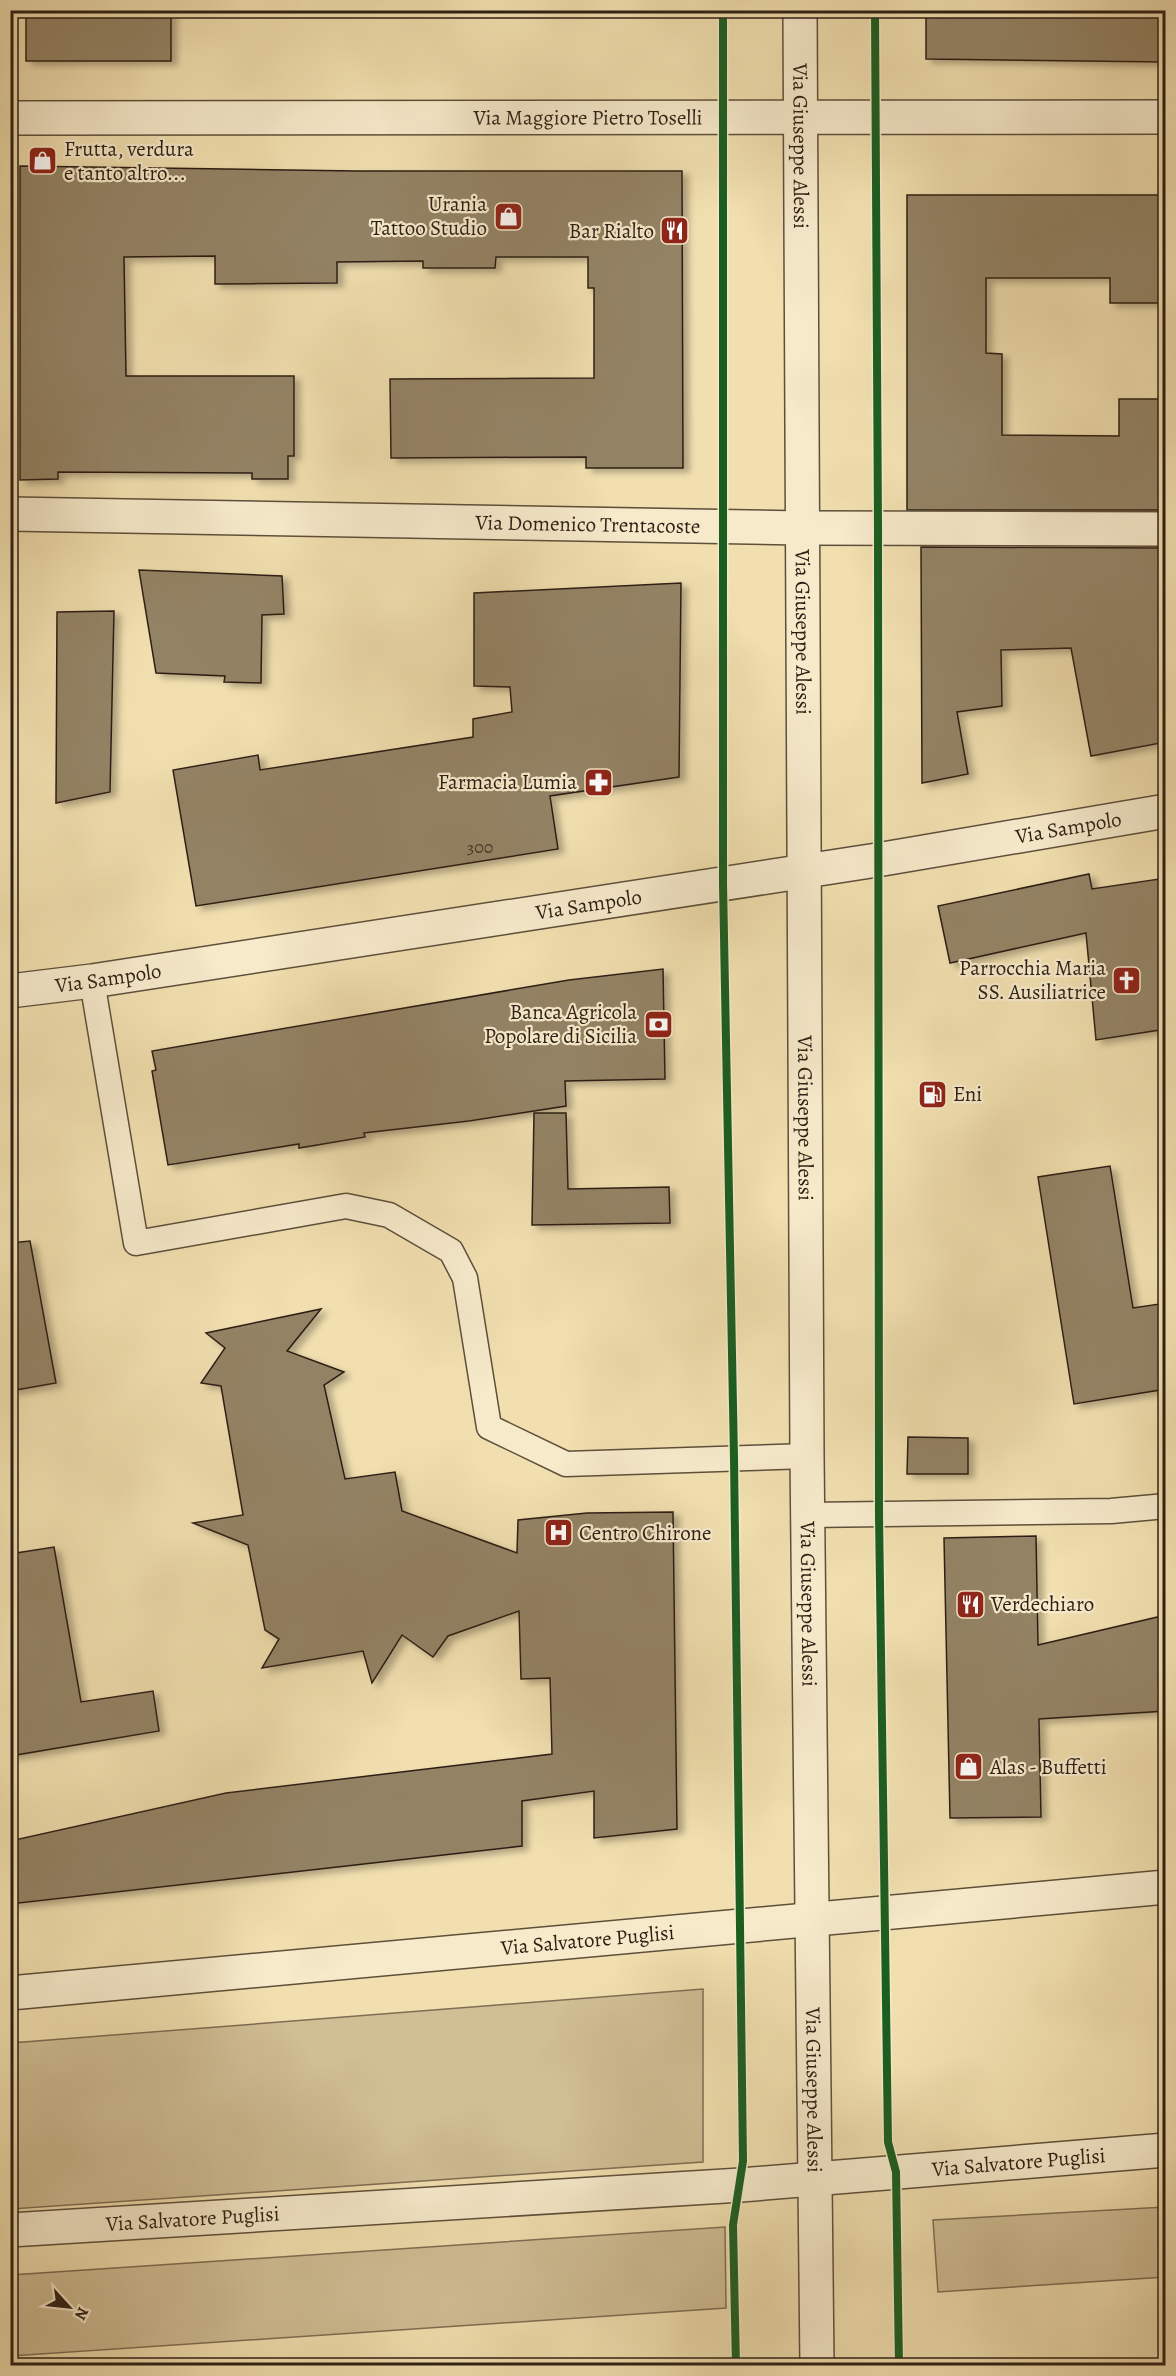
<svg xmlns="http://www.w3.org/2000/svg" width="1176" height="2376" viewBox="0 0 1176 2376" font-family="Alegreya,serif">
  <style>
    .green { fill: #d0be95; stroke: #7e6e54; stroke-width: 1.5 }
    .building { fill: #938365; stroke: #2d1f14; stroke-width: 1.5; filter: url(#shadow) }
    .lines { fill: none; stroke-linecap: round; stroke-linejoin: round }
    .lane-casing { stroke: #5e4f3b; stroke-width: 27 }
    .street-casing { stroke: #5e4f3b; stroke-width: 36 }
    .lane { stroke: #f6eacb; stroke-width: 24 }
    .street { stroke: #f6eacb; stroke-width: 33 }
    .cycleway-casing { stroke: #f6eacb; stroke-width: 11 }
    .cycleway { stroke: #1b5e20; stroke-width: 8 }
    .labels { text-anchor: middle; stroke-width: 4.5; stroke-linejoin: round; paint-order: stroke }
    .number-label { font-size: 18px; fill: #463828 }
    .street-label { font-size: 21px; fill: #2d1f14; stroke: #f6eacb }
    .poi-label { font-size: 21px; fill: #2d1f14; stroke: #f6eacb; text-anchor: start }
  </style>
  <defs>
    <filter id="shadow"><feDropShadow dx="6" dy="4" stdDeviation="3" flood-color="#0004"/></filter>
  </defs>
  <rect width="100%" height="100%" fill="#f1dfaf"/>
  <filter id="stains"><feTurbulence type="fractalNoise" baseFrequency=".00333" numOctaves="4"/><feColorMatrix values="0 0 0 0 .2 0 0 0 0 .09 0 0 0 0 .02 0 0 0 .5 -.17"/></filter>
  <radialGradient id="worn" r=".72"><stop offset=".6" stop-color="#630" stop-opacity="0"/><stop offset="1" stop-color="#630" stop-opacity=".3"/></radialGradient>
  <!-- green -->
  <g class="green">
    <polygon points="703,1989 703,2162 11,2209 11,2043"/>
    <polygon points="1165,2207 1165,2277 938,2292 933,2220"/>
    <polygon points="725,2227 726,2308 11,2356 11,2275"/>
  </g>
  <!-- building -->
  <g class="building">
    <rect x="26" y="10" width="145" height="51"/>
    <polygon points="926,10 1166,10 1166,62 926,59"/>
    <polygon points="20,166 356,171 682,171 683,468 586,468 586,457 391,458 390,379 594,378 594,288 588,288 588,257 496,257 495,268 423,268 423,261 337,262 337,283 215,284 215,256 124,257 126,376 294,376 294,456 288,456 288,479 252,479 252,473 58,472 58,479 20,480"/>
    <polygon points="907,195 1166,195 1166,303 1110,303 1110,278 986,278 986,353 1002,354 1002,435 1119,436 1119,399 1166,399 1166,510 907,510"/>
    <polygon points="921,547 1166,548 1166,742 1091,756 1071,648 1001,650 1002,706 957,712 968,774 922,783"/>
    <polygon points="139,570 282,576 284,614 262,615 261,683 224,682 225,676 156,673"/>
    <polygon points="681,583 679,777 550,796 558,849 196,906 173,770 258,755 260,770 473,737 473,719 512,712 510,687 474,686 474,593"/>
    <polygon points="114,611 110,792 56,803 57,612"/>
    <polygon points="1089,874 1092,889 1166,878 1166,1029 1096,1040 1086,933 950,963 938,906"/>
    <polygon points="663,969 665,1079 565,1081 566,1106 469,1121 364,1133 365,1137 299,1148 299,1144 168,1165 152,1071 156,1070 152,1051 569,980"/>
    <polygon points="534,1113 566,1113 568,1189 669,1187 670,1223 532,1225"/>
    <polygon points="1110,1166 1133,1308 1166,1303 1166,1389 1074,1404 1038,1177"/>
    <polygon points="30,1241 56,1383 10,1391 10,1243"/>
    <polygon points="321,1309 287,1351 344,1372 324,1385 345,1479 395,1472 402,1511 517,1553 518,1520 587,1513 673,1512 677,1829 594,1838 594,1791 522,1801 522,1846 10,1904 10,1841 226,1793 552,1754 550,1678 521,1679 519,1611 448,1636 433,1657 402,1635 372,1683 363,1651 262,1668 279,1639 265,1630 248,1545 193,1523 243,1515 221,1386 201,1383 225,1348 206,1333"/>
    <polygon points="908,1437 968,1438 968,1474 907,1474"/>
    <polygon points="1036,1536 1038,1645 1166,1615 1166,1711 1039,1719 1041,1817 950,1818 944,1538"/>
    <polygon points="54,1547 81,1702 153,1691 159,1731 10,1756 10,1554"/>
  </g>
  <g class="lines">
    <defs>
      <g id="lane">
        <polyline points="92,981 136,1243 346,1206 389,1215 451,1251 465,1278 489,1427 566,1464 807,1456"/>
        <polyline points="808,1515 1111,1511 1166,1506"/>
      </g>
      <g id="street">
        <path id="s1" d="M800,10l7,1446 10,910"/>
        <path id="s2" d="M10,118l1156,-1"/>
        <path id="s3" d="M10,514l792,14 364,1"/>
        <path id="s4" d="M10,991l82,-10 785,-121 289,-49"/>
        <path id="s5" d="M10,1993l1156,-106"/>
        <path id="s6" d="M10,2230l731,-45 425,-35"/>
      </g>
    </defs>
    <!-- lane casing -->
    <use href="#lane" class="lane-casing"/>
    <!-- street casing -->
    <use href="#street" class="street-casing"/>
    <!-- lane -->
    <use href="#lane" class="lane"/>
    <!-- street -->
    <use href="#street" class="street"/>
    <defs>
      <g id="cycleway">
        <polyline points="723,10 723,884 734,1458 743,2161 733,2225 736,2366"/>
        <polyline points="875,10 878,529 879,1515 888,2142 896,2172 899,2366"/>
      </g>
    </defs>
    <!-- cycleway casing -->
    <use href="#cycleway" class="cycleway-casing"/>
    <!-- cycleway -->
    <use href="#cycleway" class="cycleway"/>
  </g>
  <!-- icons -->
  <defs>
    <symbol id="shop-square" viewBox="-11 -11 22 22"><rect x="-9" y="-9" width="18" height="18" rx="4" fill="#8f2418" stroke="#f6eacb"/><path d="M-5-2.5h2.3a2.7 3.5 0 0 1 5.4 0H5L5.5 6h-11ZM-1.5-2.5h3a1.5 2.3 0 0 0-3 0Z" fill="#fff"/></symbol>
    <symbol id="restaurant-square" viewBox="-11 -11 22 22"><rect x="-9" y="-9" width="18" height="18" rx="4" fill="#8f2418" stroke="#f6eacb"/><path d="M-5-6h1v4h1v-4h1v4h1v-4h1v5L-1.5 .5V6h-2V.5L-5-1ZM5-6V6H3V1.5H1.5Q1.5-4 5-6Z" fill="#fff"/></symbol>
    <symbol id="pharmacy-square" viewBox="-11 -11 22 22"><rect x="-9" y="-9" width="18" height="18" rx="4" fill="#8f2418" stroke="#f6eacb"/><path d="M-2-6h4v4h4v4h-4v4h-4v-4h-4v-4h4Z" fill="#fff"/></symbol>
    <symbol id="church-square" viewBox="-11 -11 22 22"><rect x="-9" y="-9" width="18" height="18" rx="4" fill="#8f2418" stroke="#f6eacb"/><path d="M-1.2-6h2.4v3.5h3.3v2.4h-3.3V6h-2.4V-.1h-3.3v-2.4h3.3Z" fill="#fff"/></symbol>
    <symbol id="bank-square" viewBox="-11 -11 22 22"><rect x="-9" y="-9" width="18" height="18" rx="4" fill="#8f2418" stroke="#f6eacb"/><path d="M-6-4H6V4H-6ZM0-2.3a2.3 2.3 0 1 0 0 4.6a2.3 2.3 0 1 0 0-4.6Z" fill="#fff"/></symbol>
    <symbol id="fuel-square" viewBox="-11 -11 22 22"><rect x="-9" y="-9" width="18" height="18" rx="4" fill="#8f2418" stroke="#f6eacb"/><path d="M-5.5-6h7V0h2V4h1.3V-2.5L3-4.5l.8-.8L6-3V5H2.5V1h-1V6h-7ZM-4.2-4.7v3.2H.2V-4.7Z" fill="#fff"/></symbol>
    <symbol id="hospital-square" viewBox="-11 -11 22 22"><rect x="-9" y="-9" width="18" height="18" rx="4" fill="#8f2418" stroke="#f6eacb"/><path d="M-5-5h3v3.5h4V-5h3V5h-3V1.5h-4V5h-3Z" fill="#fff"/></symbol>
  </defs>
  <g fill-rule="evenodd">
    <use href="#shop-square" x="26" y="144" width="33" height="33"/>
    <use href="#shop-square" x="492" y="200" width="33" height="33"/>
    <use href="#restaurant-square" x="658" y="214" width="33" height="33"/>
    <use href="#pharmacy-square" x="582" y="766" width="33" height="33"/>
    <use href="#church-square" x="1110" y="964" width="33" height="33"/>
    <use href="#bank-square" x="642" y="1008" width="33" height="33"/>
    <use href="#fuel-square" x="916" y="1078" width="33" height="33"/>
    <use href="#hospital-square" x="542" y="1516" width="33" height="33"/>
    <use href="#restaurant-square" x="954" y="1588" width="33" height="33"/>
    <use href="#shop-square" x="952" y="1750" width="33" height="33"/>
  </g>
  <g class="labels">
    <!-- number labels -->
    <g class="number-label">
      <text x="480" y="853">300</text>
    </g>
    <!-- street labels -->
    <g class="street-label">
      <text dy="7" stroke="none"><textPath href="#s2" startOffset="578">Via Maggiore Pietro Toselli</textPath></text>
      <text dy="7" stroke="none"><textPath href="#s1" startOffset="136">Via Giuseppe Alessi</textPath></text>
      <text dy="7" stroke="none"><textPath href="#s3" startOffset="578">Via Domenico Trentacoste</textPath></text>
      <text dy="7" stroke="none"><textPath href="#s1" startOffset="622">Via Giuseppe Alessi</textPath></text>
      <text dy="7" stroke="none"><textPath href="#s4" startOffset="1071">Via Sampolo</textPath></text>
      <text dy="7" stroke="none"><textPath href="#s4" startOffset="585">Via Sampolo</textPath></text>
      <text dy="7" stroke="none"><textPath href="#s4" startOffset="99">Via Sampolo</textPath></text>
      <text dy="7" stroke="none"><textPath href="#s1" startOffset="1108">Via Giuseppe Alessi</textPath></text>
      <text dy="7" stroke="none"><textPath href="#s1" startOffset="1594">Via Giuseppe Alessi</textPath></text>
      <text dy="7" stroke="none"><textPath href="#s5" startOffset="580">Via Salvatore Puglisi</textPath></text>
      <text dy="7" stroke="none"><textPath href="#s1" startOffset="2080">Via Giuseppe Alessi</textPath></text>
      <text dy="7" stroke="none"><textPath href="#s6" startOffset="1011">Via Salvatore Puglisi</textPath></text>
      <text dy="7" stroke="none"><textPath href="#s6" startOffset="183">Via Salvatore Puglisi</textPath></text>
    </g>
    <!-- poi labels -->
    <g class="poi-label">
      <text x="64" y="156">Frutta, verdura<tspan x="64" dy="24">e tanto altro...</tspan></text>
      <text x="487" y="211" text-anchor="end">Urania<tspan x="487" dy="24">Tattoo Studio</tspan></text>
      <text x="654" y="238" text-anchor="end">Bar Rialto</text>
      <text x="577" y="789" text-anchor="end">Farmacia Lumia</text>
      <text x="1106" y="975" text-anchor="end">Parrocchia Maria<tspan x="1106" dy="24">SS. Ausiliatrice</tspan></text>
      <text x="637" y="1019" text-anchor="end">Banca Agricola<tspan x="637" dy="24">Popolare di Sicilia</tspan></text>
      <text x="953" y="1101">Eni</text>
      <text x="579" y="1540">Centro Chirone</text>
      <text x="991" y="1611">Verdechiaro</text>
      <text x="990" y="1774">Alas - Buffetti</text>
    </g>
  </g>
  <!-- margin -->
  <rect width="1176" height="2376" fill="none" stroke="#f1dfaf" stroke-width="36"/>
  <rect x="12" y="12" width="1152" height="2352" fill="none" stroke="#2d1f14" stroke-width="3"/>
  <rect x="18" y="18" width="1140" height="2340" fill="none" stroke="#2d1f14" stroke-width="1.5"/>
  <!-- north arrow -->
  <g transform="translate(69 2307) rotate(117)" stroke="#f6eacb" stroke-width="4.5" paint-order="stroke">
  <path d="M0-4.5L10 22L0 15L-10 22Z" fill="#2d1f14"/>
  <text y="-9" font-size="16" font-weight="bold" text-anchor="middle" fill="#2d1f14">N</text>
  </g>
  <rect width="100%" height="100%" filter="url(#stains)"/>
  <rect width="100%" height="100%" fill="url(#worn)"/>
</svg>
